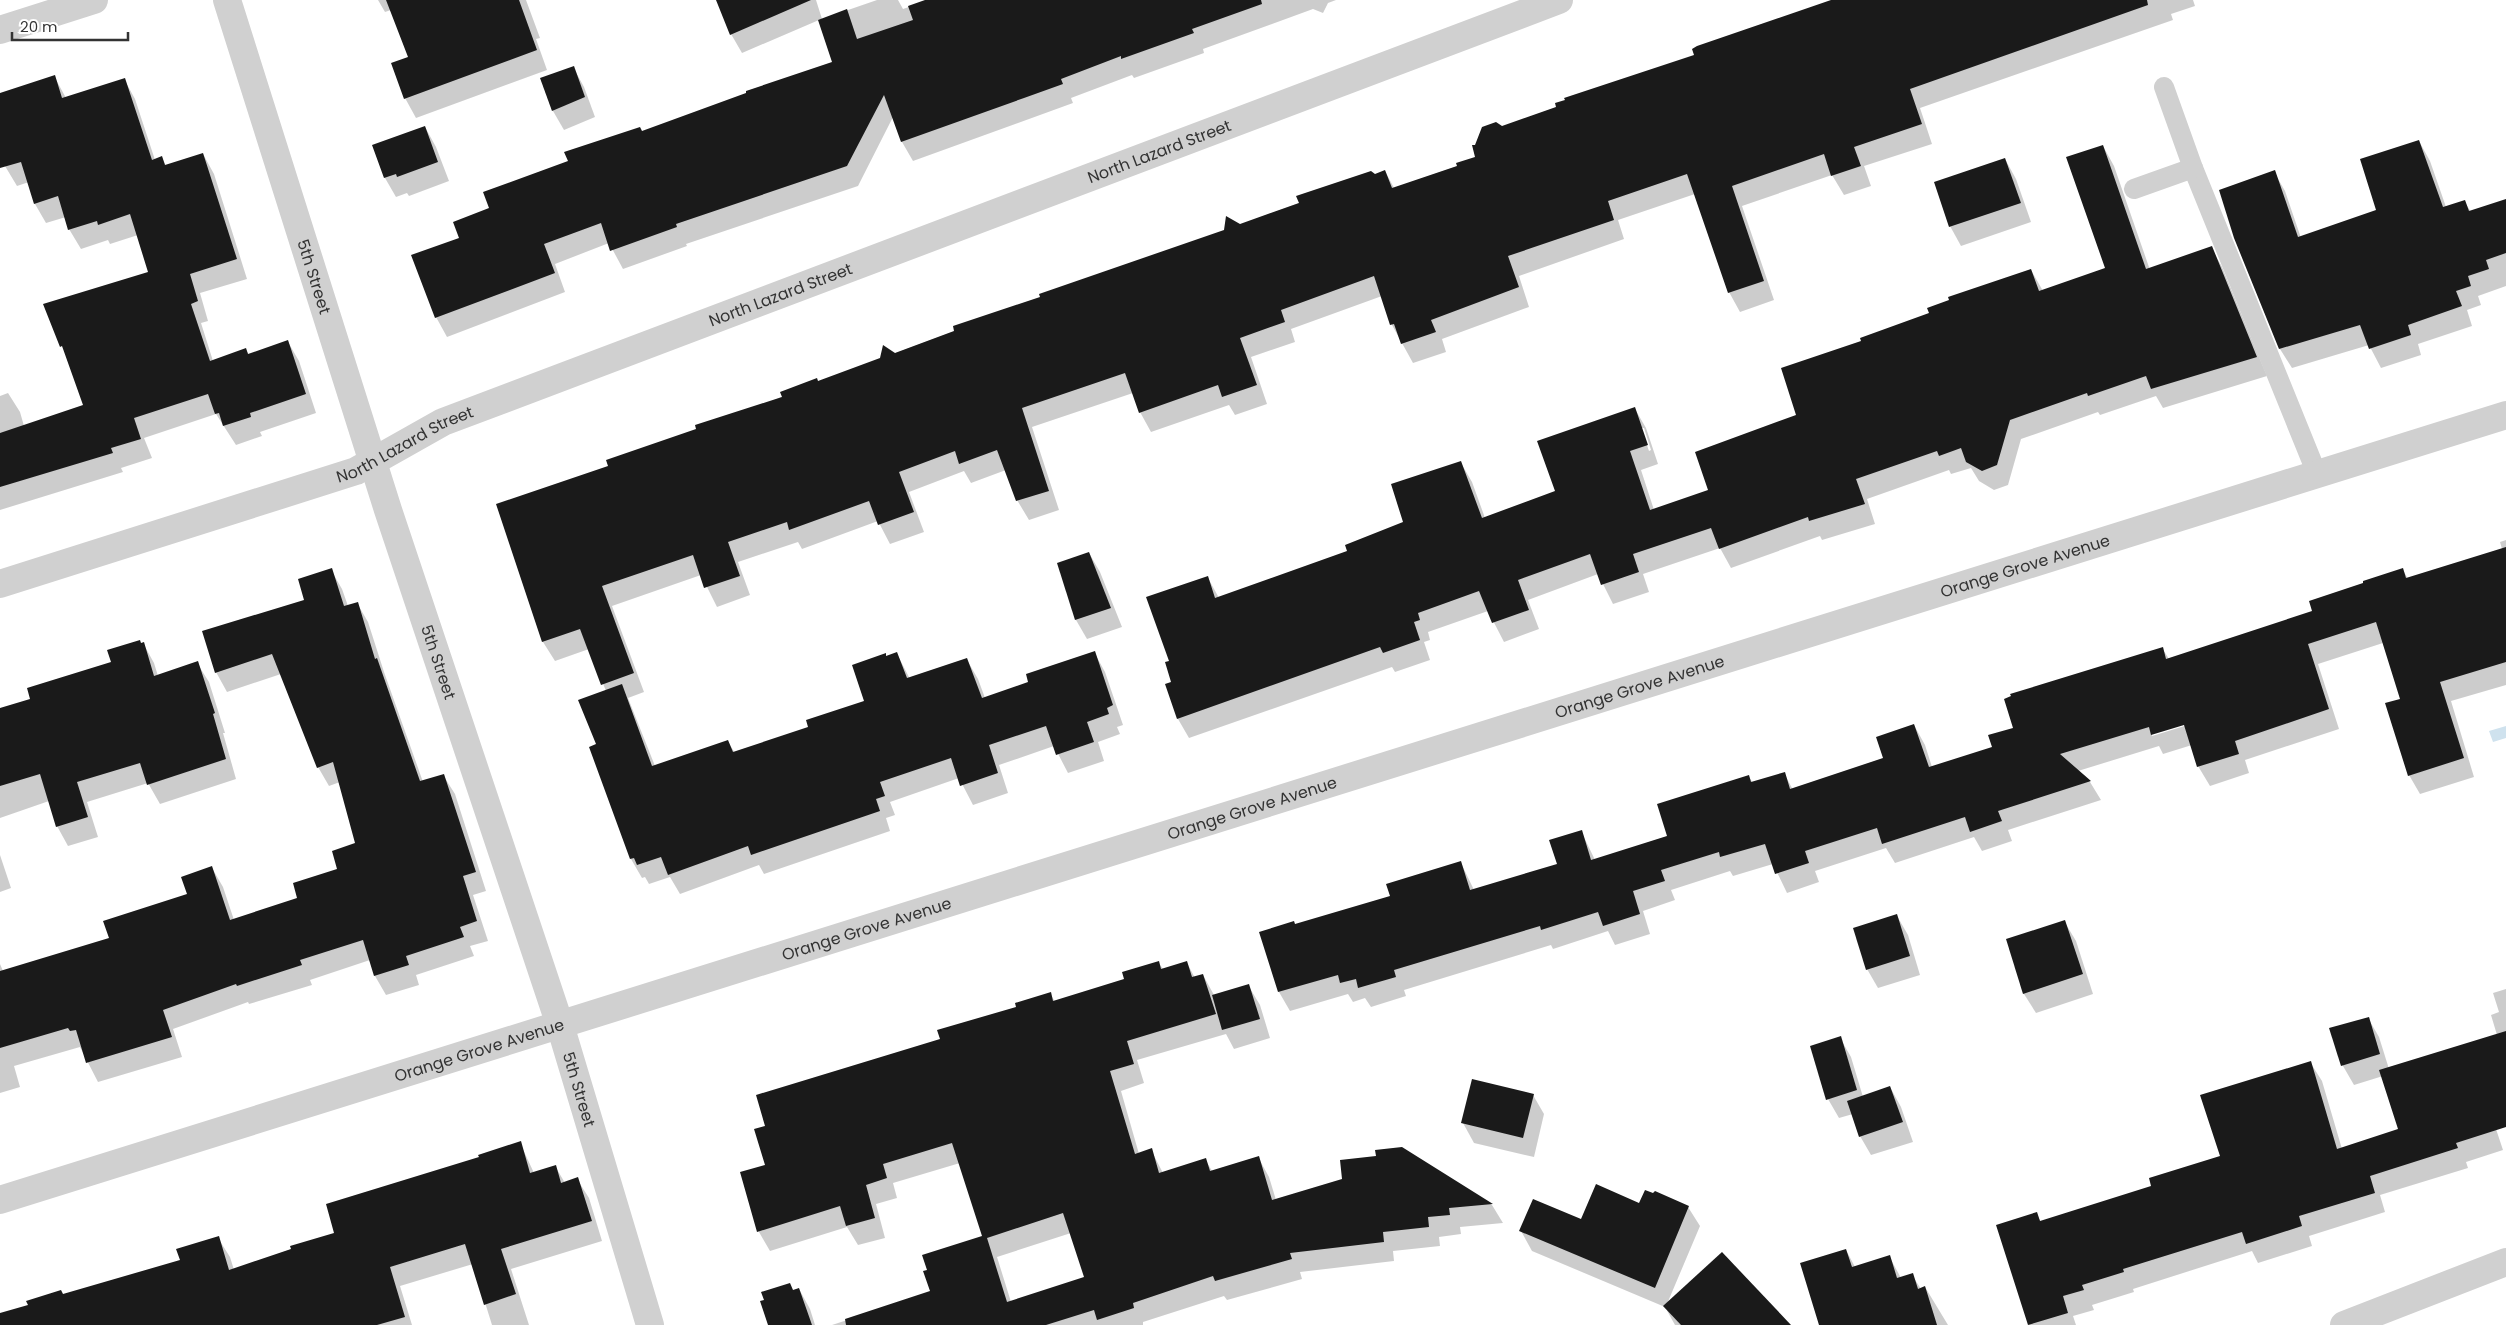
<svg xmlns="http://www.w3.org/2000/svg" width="2506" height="1325" viewBox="0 0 2506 1325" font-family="Poppins,sans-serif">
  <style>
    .water { fill: #cfe2ee }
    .shadow { fill: #0003; fill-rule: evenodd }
    .building { fill: #1a1a1a; fill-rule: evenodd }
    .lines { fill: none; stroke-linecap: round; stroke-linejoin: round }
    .service { stroke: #d0d0d0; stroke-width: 20 }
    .minor { stroke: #d0d0d0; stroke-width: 28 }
    .tertiary { stroke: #d0d0d0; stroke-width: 28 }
    .labels { text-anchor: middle; stroke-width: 5; stroke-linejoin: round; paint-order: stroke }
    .street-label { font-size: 16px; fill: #333; stroke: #fff }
  </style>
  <rect width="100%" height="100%" fill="#fff"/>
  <!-- water -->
  <polygon class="water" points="2506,726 2506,738 2493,742 2489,731"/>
  <!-- shadow -->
  <g class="shadow">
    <polygon points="378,0 526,0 540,38 536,39 547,70 416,118 405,98 409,58 391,10 385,12"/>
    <polygon points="717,0 816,0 822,19 877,0 898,0 903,9 929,0 1336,0 1328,3 1323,13 1313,9 1203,49 1204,53 1134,78 1132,75 1071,98 1073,103 913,161 902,142 893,117 858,186 686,244 687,246 623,269 609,243 555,264 565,292 447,337 436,317 460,239 491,209 569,162 833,63 819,20 742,53 731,34"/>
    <polygon points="1834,0 2193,0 2195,6 2171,14 2173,20 1920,108 1932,144 1864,166 1871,186 1844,195 1832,175 1742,206 1774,300 1740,312 1729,292 1695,194 1618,220 1624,239 1519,276 1529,307 1442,339 1446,352 1413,363 1392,325 1382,296 1291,329 1295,342 1251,357 1267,404 1235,415 1229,405 1151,432 1140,412 1133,393 1032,427 1059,510 1029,520 1017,500 1006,470 971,483 964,471 909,492 924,532 890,544 878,521 802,549 798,542 738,562 750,595 717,607 701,575 612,606 644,692 628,698 655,766 728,742 735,753 810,728 865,701 887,657 897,654 910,679 967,660 978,679 985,698 1030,683 1094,652 1105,672 1123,725 1117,727 1120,734 1098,742 1104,761 1068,773 1054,746 999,765 1008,793 973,805 959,778 890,802 895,815 886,818 890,831 764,874 759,865 680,894 670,877 649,884 645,877 642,878 631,859 598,745 606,691 589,649 555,661 543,642 497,505 610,467 818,382 1385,171 1394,188 1458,166 1477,157 1502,127 1696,56"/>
    <polygon points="573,67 584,87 595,117 564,130 553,111"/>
    <polygon points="54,76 66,98 124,79 135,99 155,160 162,158 166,166 203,154 214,174 247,279 200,293 208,321 201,323 213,361 246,350 249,355 288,342 299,361 316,413 260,432 262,436 236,445 216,414 144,438 152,458 121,468 123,472 0,510 0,396 8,393 20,412 24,426 85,406 67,356 45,305 150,273 138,235 110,244 108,240 81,249 69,229 66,217 46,223 35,204 29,182 17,186 5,166 0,150 0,94"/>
    <polygon points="425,127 436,147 449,181 409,196 407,193 396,197 385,178 373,146"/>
    <polygon points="2419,141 2430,161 2446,207 2464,201 2471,212 2506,200 2506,286 2478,296 2481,305 2467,310 2472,326 2418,344 2421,355 2381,368 2369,345 2292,368 2280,349 2235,237 2274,172 2285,191 2301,238 2377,211"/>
    <path d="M2103,146l11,20 36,104 61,-23 11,20 45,109 -104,32 -7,-12 -56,19 -2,-3 -77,27 -13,46 -14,5 -15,-9 -8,-13 -20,6 -2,-4 -82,29 8,25 -53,16 -2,-4 -89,32 -11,-20 -77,26 6,18 -36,12 -15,-30 -70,26 11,29 -35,13 -16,-31 -60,21 2,8 -6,2 6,18 -35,12 -3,-5 -203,71 -11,-19 -8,-57 38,-84 11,20 130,-46 56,-29 56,-60 11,19 13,36 71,-26 79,-83 11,19 12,36 -17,6 13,40 56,-19 88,-75 64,-74 169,-72 12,21 63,-22zM1641,428h3l7,22 -2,1z"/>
    <polygon points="2005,159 2016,179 2031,222 1961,246 1950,226"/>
    <path d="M2506,540v145l-55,16 23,76 -54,17 -11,-19 -8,-76 -18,-56 -65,21 21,65 -94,31 4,13 -39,13 -12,-20 -6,-21 -29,9 -4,-8 -81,25 12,11 11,18 -93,30 4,11 -30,10 -8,-14 -79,26 -9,-15 -71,23 4,11 -32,11 -14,-29 -40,12 -3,-5 -59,19 4,10 -32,11 7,23 -35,11 -7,-14 -55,18 -2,-4 -147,45 2,6 -35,11 -6,-9 -12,4 -5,-8 -58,17 -11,-19 -19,-59 35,-8 96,-28 70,-34 13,27 84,-25 23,-34 14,29 73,-24 81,-59 4,6 31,-10 9,17 91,-31 30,-34 11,20 7,22 61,-19 22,-20 147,-80 7,11 145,-47 89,-42 5,9 94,-30 -2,-7zM2190,722l1,2 -39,12v-3z"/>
    <polygon points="1089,553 1100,572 1122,627 1087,639 1076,620 1058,564"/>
    <polygon points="331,570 342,589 348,606 357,603 368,622 384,672 423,782 443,775 455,794 486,891 473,895 488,941 470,946 474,956 416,975 419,985 386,995 375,976 370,960 310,980 312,985 249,1004 248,1002 173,1029 182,1057 98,1082 80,1047 14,1066 20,1087 0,1093 0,964 3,971 110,939 189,895 212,868 223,887 234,920 299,899 339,870 357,844 340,782 329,786 318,767 281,674 227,692 216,672 306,601"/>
    <polygon points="143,643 154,663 158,676 197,663 209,682 225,733 223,733 236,779 160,804 148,783 87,802 98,837 68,846 57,826 49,801 0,818 0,710 32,700 113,663"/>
    <polygon points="0,855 11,888 0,892"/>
    <polygon points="1897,916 1908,935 1920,975 1878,988 1867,969"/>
    <polygon points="2064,921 2076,941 2093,994 2036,1013 2024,994 2007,940"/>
    <path d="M1158,962l5,7 24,-6 8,15 8,-3 11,20 34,-10 12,20 10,33 -36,11 -8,-15 -89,26 7,23 -23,8 18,63 12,-4 12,23 42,-14 7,12 46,-14 11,20 7,23 68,-20 33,-23 24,-8 91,56 11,18 -43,4 1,7 -22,3 1,9 -47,5 1,10 -94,11 2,7 -75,21 -3,-4 -81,26v3h-311l100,-33 52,-56 -24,-73 -67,20 4,15 -21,6 9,34 -27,7 -11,-18 -77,24 -11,-19 -17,-59 24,-7v-39l176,-87 108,-47 5,9 71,-22zM1071,1233l14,45 -74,24 -14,-45z"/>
    <polygon points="2506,989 2506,1109 2491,1114 2503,1150 2466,1162 2468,1168 2380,1195 2385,1212 2309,1236 2312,1246 2258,1263 2252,1251 2133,1289 2134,1292 2092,1305 2094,1310 2073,1316 2076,1325 2029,1325 1998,1226 2036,1214 2041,1222 2152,1187 2221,1157 2310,1062 2322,1081 2342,1149 2400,1130 2383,1076 2354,1085 2343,1066 2331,1029 2368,1018 2379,1037 2389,1069 2497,1035 2491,1015 2499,1012 2493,993"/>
    <polygon points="1840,1038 1851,1057 1863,1097 1890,1087 1901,1107 1913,1142 1871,1155 1860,1136 1853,1114 1839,1118 1828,1099"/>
    <polygon points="1533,1095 1544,1114 1534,1157 1474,1143 1463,1123"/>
    <polygon points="520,1143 534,1173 555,1166 565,1183 577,1179 589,1198 602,1241 511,1269 529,1325 492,1325 473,1264 400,1286 412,1325 36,1325 63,1295 181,1261 218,1238 230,1257 234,1270 336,1233 481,1158"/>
    <polygon points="1640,1205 1688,1207 1700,1226 1667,1304 1790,1325 1675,1325 1665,1307 1532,1251 1521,1231 1582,1220"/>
    <polygon points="1846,1250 1855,1267 1889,1256 1901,1278 1912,1275 1921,1289 1925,1287 1948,1325 1820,1325"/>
    <polygon points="799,1289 810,1309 815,1325 770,1325 793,1291"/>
  </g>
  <!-- building -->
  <g class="building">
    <polygon points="386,0 519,0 537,50 404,99 391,63 408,57"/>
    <polygon points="716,0 811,0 730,35"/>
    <polygon points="925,0 1261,0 1262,4 1192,29 1194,33 1121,59 1121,56 1061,79 1063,84 1024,98 901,142 884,95 847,166 676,224 677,227 610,251 601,223 544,244 555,273 435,318 411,255 459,238 453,222 489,208 483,192 568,161 564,152 640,127 642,131 746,93 746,91 832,62 818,20 847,9 857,39 913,20 908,6"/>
    <polygon points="1831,0 2147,0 2148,5 1910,89 1922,124 1854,147 1861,166 1831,176 1824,154 1732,186 1764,281 1728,293 1687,174 1608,201 1614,220 1508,256 1519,287 1431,320 1436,332 1401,344 1394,324 1390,325 1374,276 1281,310 1285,322 1240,338 1257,385 1222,397 1218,385 1139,413 1125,373 1022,408 1049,491 1016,501 997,450 959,464 955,451 899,472 914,512 878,525 869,501 789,530 787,522 728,542 740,576 704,588 693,555 602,586 634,673 601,685 580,629 542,642 496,504 608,466 606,460 696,429 695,425 782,397 780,392 817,378 818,381 880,358 883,345 895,353 954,331 953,326 1040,297 1039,294 1224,230 1226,216 1240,224 1299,203 1296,196 1371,171 1375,174 1385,170 1392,188 1457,166 1456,163 1475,157 1472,145 1475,145 1482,127 1496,122 1502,126 1556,107 1555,103 1565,100 1564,98 1694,55 1692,49 1697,46"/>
    <polygon points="574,66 585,97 552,111 540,78"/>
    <polygon points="55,75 62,98 125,78 152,160 162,156 165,165 203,153 237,259 190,274 198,301 191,304 210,361 246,348 248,354 288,340 306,394 250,413 251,417 223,426 219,413 215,414 208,394 134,418 141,439 111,448 113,453 0,487 0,433 83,405 62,346 60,347 43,304 148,272 130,214 98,225 97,221 68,230 58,196 34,204 21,162 0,168 0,93"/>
    <polygon points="425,126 438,162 397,177 396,174 384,178 372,145"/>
    <polygon points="2419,140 2443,207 2465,200 2469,211 2506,199 2506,253 2486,260 2489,269 2468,276 2471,286 2456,291 2462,306 2408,325 2411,335 2369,349 2360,325 2279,349 2234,238 2219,190 2275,170 2298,237 2376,210 2360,159"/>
    <polygon points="2103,145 2146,269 2212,246 2257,357 2151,389 2146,376 2088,396 2087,393 2010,420 1997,465 1982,471 1966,462 1961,448 1939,456 1937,451 1856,479 1865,504 1809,521 1808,517 1719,549 1711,528 1633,554 1639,572 1601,585 1590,554 1518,580 1529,610 1492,623 1479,591 1418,613 1420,620 1414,622 1420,640 1383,653 1380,647 1177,719 1165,684 1171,682 1165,662 1169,661 1146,597 1208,576 1215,598 1347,551 1345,545 1403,522 1391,484 1461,461 1482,518 1555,491 1537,441 1635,407 1648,445 1630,451 1650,510 1708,490 1695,452 1796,415 1781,368 1861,341 1860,338 1929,313 1927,308 1949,300 1948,297 2031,269 2039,291 2105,268 2066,157"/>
    <polygon points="2005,158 2021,203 1949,227 1934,182"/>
    <polygon points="2506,547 2506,662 2440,682 2464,758 2408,776 2385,703 2400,699 2376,622 2308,644 2329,709 2235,741 2239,754 2197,767 2184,725 2151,735 2149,727 2060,754 2091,781 1998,811 2002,821 1970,832 1965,817 1882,844 1877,828 1805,851 1809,863 1775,874 1765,844 1720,857 1719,852 1661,870 1665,881 1633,891 1640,914 1603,926 1598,912 1541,930 1540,926 1394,970 1396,977 1358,988 1356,979 1340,983 1338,975 1278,992 1259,932 1294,921 1295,924 1390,896 1386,884 1461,861 1470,890 1557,864 1549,840 1582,830 1591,860 1667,836 1657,804 1749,775 1751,782 1785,772 1790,789 1883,758 1876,737 1914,724 1929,767 1992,747 1988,735 2013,728 2004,699 2011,696 2010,694 2163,647 2166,659 2312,611 2309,601 2363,583 2363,581 2403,568 2406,578"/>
    <polygon points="1089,552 1111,608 1075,620 1057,563"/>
    <polygon points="332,568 344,606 358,602 375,659 377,658 420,781 444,774 476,872 463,876 477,921 460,927 464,937 406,956 409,965 374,976 363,940 300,960 302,965 237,986 236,984 163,1010 172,1037 86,1063 76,1030 70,1031 68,1028 0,1048 0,971 109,938 103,921 187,894 181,877 212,866 230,920 297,898 293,883 337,869 332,851 355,843 333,762 317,768 272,654 215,673 202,631 304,600 298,579"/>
    <polygon points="140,640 141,643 144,642 154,676 198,661 215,713 213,714 226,759 147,785 140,763 77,782 88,817 56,827 40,774 0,786 0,708 30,699 27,688 111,662 107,650"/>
    <polygon points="1095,651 1113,705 1107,708 1109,714 1087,722 1094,742 1056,755 1046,726 989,745 998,773 960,786 951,758 880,782 885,796 876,799 880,811 751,855 748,846 668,875 661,857 637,865 634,858 630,859 589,747 596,744 578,700 622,684 652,766 728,740 733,752 808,727 806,720 864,701 852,665 886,653 886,656 897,652 907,678 967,658 982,698 1028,682 1026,674"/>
    <polygon points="1897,914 1910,956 1866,970 1853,928"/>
    <polygon points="2065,920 2083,974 2023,994 2006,939"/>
    <path d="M1159,961l2,8 26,-8 5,16 11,-3 13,40 -89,27 7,23 -24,7 25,83 17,-6 7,25 47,-15 4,13 49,-15 13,44 70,-21 -2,-19 36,-4 -1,-6 27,-3 91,57 -44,4 1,7 -22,2 1,10 -46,5 1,10 -94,11 2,6 -77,22 -2,-5 -80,27 1,5 -37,12 -3,-10 -48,15h-200l-1,-6 85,-28 -7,-20 4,-1 -5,-15 60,-19 -30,-93 -69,21 4,14 -21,7 9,33 -29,8 -6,-20 -83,26 -17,-60 25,-7 -11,-36 11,-3 -9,-31 184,-56 -3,-9 79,-23 -1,-4 36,-11 2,9 71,-22 -2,-7zM1063,1213l21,64 -77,25 -20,-64z"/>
    <polygon points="1249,984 1260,1019 1222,1030 1212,995"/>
    <polygon points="2369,1017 2380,1054 2341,1066 2329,1028"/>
    <polygon points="2506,1031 2506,1127 2456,1143 2458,1148 2370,1176 2375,1193 2299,1216 2302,1226 2246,1244 2242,1232 2123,1269 2124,1272 2082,1285 2084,1290 2063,1296 2068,1313 2028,1325 1996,1225 2037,1212 2040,1221 2151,1186 2149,1178 2220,1156 2200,1095 2311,1061 2337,1149 2398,1129 2379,1070"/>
    <polygon points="1841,1036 1857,1090 1826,1100 1810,1046"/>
    <polygon points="1472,1079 1534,1094 1523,1138 1461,1123"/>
    <polygon points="1890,1086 1903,1122 1859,1137 1847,1101"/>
    <polygon points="521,1141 530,1173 556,1165 561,1183 578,1177 592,1221 501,1249 516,1294 484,1305 465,1244 390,1267 405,1317 377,1325 0,1325 0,1313 28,1305 26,1301 61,1290 63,1294 180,1260 176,1249 219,1236 229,1270 291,1249 290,1246 334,1233 326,1204 479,1157 478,1155"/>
    <polygon points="1596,1184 1639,1203 1645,1190 1653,1193 1655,1191 1689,1206 1655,1288 1519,1231 1533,1199 1581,1219"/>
    <polygon points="1846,1249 1852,1267 1890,1255 1897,1278 1913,1273 1918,1289 1925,1286 1937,1325 1819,1325 1800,1263"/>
    <polygon points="1722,1252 1791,1325 1681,1325 1663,1306"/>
    <polygon points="790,1283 793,1290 799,1288 812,1325 768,1325 760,1301 764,1300 761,1292"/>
  </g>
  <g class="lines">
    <!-- service -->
    <g class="service">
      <polyline points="2164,87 2193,168 2317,474"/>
      <polyline points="2134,189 2193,168"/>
    </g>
    <!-- minor -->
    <g class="minor">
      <polyline points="0,30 94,0"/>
      <path id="s1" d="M0,584l356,-113 87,-49 1116,-422"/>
      <polyline points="2344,1325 2506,1262"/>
    </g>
    <!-- tertiary -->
    <g class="tertiary">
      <path id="s2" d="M227,0l161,510 172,515 90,300"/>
      <path id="s3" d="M0,1200l2506,-785"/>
    </g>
  </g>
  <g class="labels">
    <!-- street labels -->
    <g class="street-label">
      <text dy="6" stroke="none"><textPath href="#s1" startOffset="1239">North Lazard Street</textPath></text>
      <text dy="6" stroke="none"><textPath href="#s2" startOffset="290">5th Street</textPath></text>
      <text dy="6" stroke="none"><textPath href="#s1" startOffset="834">North Lazard Street</textPath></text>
      <text dy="6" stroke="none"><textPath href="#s1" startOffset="429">North Lazard Street</textPath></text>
      <text dy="6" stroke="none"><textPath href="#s3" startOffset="2122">Orange Grove Avenue</textPath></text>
      <text dy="6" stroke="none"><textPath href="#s2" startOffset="695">5th Street</textPath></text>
      <text dy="6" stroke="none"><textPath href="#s3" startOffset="1718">Orange Grove Avenue</textPath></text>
      <text dy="6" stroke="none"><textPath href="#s3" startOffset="1312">Orange Grove Avenue</textPath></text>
      <text dy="6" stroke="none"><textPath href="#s3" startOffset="908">Orange Grove Avenue</textPath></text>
      <text dy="6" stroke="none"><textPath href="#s3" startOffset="502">Orange Grove Avenue</textPath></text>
      <text dy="6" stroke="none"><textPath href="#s2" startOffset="1145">5th Street</textPath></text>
    </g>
  </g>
  <!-- scale -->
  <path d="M12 32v8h116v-8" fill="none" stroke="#333333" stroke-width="2.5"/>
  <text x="20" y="32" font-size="15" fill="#333333" stroke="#ffffff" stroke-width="4" paint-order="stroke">20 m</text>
</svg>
